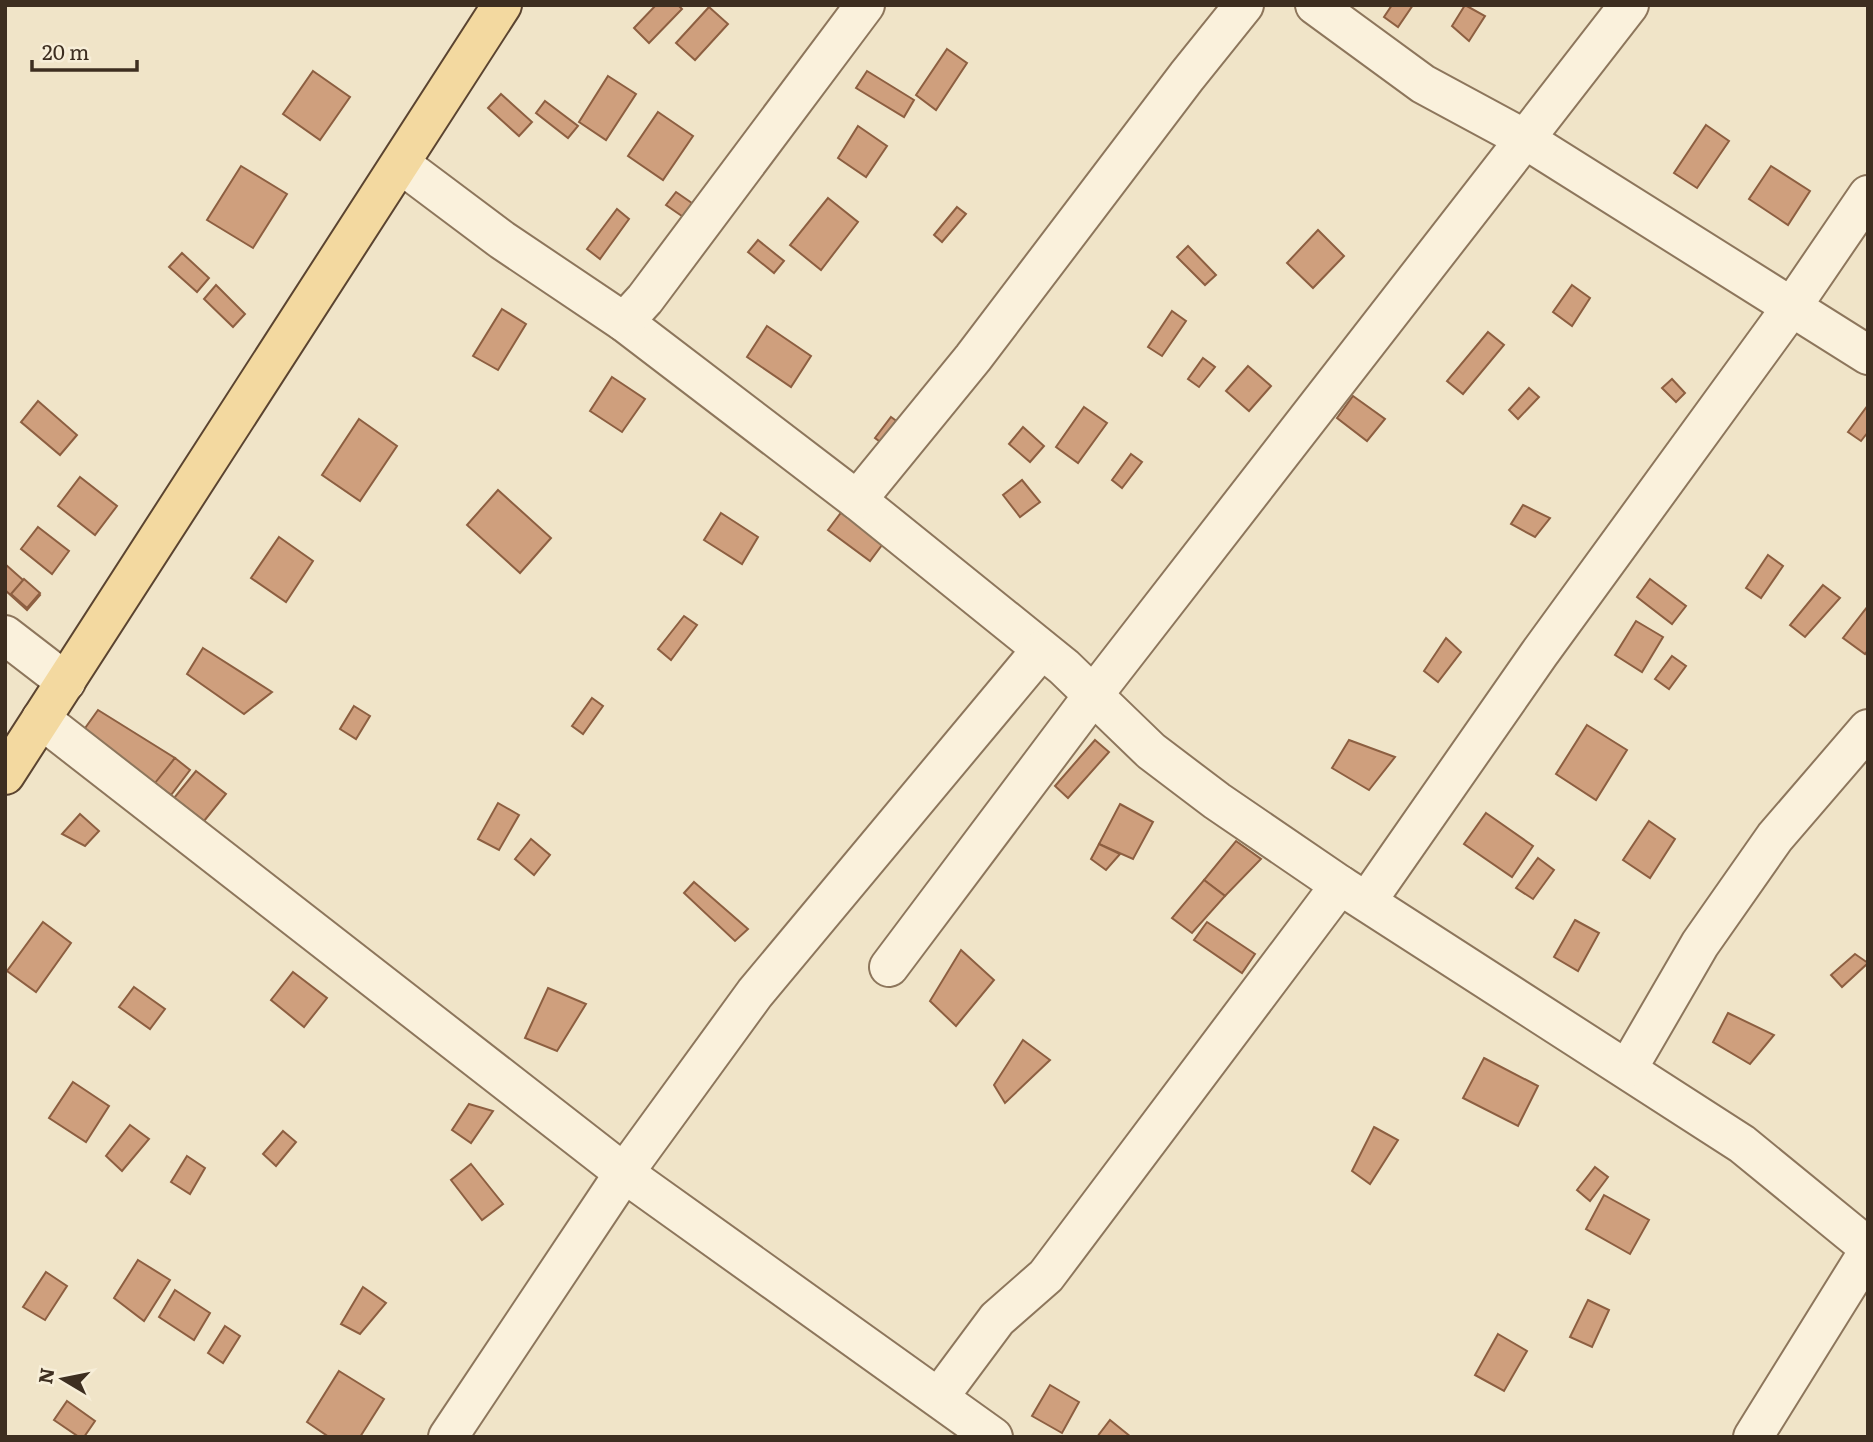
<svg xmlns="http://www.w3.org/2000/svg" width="1873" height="1442" viewBox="0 0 1873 1442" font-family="Literata,serif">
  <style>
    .building { fill: #cf9f7d; stroke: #8d5f41; stroke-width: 2 }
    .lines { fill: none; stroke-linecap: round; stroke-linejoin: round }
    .minor-casing { stroke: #8d765c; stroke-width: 42 }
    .major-casing { stroke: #5b4430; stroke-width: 42 }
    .minor { stroke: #faf1dc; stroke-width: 38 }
    .major { stroke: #f3d9a0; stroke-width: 38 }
  </style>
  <rect width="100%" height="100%" fill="#f0e4c8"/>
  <!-- building -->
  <g class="building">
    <polygon points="656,5 678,5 682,9 649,43 634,28"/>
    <polygon points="1392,5 1413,5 1398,27 1384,17"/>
    <polygon points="1465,5 1485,16 1469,41 1452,26"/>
    <polygon points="709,7 728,24 695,60 676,43"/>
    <polygon points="947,49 967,63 936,110 916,95"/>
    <polygon points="313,71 350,97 320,140 283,114"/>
    <polygon points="867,71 914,100 904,117 856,88"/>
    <polygon points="608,76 636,94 606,140 579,122"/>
    <polygon points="501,94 532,122 519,136 488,108"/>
    <polygon points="545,101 578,126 568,138 536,113"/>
    <polygon points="658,112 693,136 663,180 628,156"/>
    <polygon points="1706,125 1729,141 1697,188 1674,173"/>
    <polygon points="858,126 887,146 866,177 838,158"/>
    <polygon points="241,166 287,194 253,248 207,220"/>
    <polygon points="1771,166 1810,191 1788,225 1749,199"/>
    <polygon points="676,192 699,208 689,221 666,205"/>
    <polygon points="828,198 858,222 821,270 790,245"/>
    <polygon points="957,207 966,214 942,242 934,235"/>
    <polygon points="617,209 629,219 600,259 587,249"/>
    <polygon points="1318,230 1344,256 1313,288 1287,263"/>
    <polygon points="758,240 784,261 774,273 748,252"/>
    <polygon points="1188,246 1216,275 1205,285 1177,257"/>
    <polygon points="182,253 209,278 197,292 169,267"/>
    <polygon points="216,285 245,314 233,327 204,299"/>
    <polygon points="1572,285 1590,298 1572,326 1553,312"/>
    <polygon points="502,309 526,324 498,370 473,356"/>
    <polygon points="1172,311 1186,321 1162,356 1148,347"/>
    <polygon points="767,326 811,356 791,387 747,357"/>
    <polygon points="1488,332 1504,345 1463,394 1447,381"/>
    <polygon points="1203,358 1215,367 1199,387 1188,379"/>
    <polygon points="1248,366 1271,386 1249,411 1226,391"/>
    <polygon points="612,377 645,399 622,432 590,411"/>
    <polygon points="1672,379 1685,393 1676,402 1662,388"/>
    <polygon points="1529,388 1539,397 1518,419 1509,410"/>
    <polygon points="1353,396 1385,419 1367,441 1337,418"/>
    <polygon points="38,401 77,435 60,455 21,422"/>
    <polygon points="1868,405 1868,432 1861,441 1848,432"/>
    <polygon points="1084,407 1107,423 1078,463 1056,447"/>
    <polygon points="891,417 902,425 886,446 875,438"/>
    <polygon points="359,419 397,446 360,501 322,475"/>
    <polygon points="1023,427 1044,446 1030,462 1009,444"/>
    <polygon points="1131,454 1142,462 1122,488 1112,480"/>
    <polygon points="80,477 117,506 95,535 58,506"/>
    <polygon points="1022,480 1040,502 1020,517 1003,495"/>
    <polygon points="498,490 551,538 520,573 467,525"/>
    <polygon points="1523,505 1550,518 1535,537 1511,524"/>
    <polygon points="843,510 885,541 870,561 828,530"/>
    <polygon points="721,513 758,537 742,564 704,540"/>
    <polygon points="38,527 69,551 52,574 21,549"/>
    <polygon points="279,537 313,561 286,602 251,578"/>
    <polygon points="1768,555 1783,566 1761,598 1746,588"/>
    <polygon points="5,564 40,595 27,610 5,590"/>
    <polygon points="24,579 40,593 27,608 11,594"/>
    <polygon points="1650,579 1686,606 1672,624 1637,597"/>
    <polygon points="1823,585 1840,598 1805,637 1790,625"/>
    <polygon points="1868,606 1868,650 1865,654 1843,638"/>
    <polygon points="684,616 697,625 671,660 658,649"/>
    <polygon points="1636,621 1663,637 1642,672 1615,655"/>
    <polygon points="1446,638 1461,652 1438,682 1424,671"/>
    <polygon points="203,648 272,692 244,714 187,674"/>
    <polygon points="1672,656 1686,666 1669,689 1655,679"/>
    <polygon points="592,698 603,706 583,734 572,726"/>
    <polygon points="354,706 370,716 356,739 340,729"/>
    <polygon points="98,710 175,758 153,789 78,738"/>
    <polygon points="1587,725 1627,750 1596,800 1556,774"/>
    <polygon points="1095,740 1109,752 1068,798 1055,786"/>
    <polygon points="1349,740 1395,757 1369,790 1332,768"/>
    <polygon points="175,758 190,770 171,795 155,783"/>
    <polygon points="196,771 226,794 204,821 174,798"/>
    <polygon points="498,803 519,815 499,850 478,839"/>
    <polygon points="1120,804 1153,822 1133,859 1099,844"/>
    <polygon points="1486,813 1533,846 1512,877 1464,844"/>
    <polygon points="80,814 99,831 85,846 62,834"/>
    <polygon points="1649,821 1675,839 1650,878 1623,860"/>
    <polygon points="531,839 550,855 534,875 515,859"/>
    <polygon points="1236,841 1261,859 1225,896 1204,880"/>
    <polygon points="1099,844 1120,854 1106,870 1091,859"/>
    <polygon points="1538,858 1554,870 1533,899 1516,888"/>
    <polygon points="1204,880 1225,896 1192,933 1172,918"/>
    <polygon points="694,882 748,929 735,941 684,893"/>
    <polygon points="1575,920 1599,933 1578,971 1554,957"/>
    <polygon points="43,922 71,943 36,992 7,971"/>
    <polygon points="1207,922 1255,954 1242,973 1194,940"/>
    <polygon points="961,950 994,980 956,1026 930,1001"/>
    <polygon points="1855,954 1868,963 1842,987 1831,975"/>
    <polygon points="293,972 327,998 304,1027 271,1000"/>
    <polygon points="134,987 165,1009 150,1029 119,1007"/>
    <polygon points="548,988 586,1004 557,1051 525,1038"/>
    <polygon points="1728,1013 1774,1035 1750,1064 1713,1042"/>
    <polygon points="1023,1040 1050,1060 1005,1103 994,1085"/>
    <polygon points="1484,1058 1538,1086 1518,1126 1463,1098"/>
    <polygon points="73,1082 109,1106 86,1142 49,1118"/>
    <polygon points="469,1104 493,1111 471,1143 452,1130"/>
    <polygon points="130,1125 149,1139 122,1171 106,1156"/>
    <polygon points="1374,1127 1398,1140 1370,1184 1352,1171"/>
    <polygon points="283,1131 296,1142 276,1166 263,1154"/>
    <polygon points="187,1156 205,1168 190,1194 171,1182"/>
    <polygon points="471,1164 503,1204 482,1220 451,1180"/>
    <polygon points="1595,1167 1608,1177 1590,1201 1577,1190"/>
    <polygon points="1604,1195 1649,1220 1630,1254 1586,1229"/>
    <polygon points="138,1260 170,1280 144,1321 114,1298"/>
    <polygon points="46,1272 67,1286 45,1320 23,1307"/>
    <polygon points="363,1287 386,1303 360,1334 341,1324"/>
    <polygon points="175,1290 210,1313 194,1340 159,1317"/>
    <polygon points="1588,1300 1609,1310 1592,1347 1570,1337"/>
    <polygon points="225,1326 240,1336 223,1363 208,1353"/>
    <polygon points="1498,1334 1527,1351 1504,1391 1475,1375"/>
    <polygon points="339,1371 384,1399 360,1437 329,1437 307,1422"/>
    <polygon points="1050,1385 1079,1402 1062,1433 1032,1416"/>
    <polygon points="67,1401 95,1421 84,1437 79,1437 54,1420"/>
    <polygon points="1110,1420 1131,1437 1097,1437"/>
  </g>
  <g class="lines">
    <defs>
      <g id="minor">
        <polyline points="1315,5 1423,84 1523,138 1868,355"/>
        <polyline points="402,165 502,240 624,322 857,500 1064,667 1151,751 1217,801 1340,885 1742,1144 1868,1247"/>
        <polyline points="624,322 645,299 865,5"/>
        <polyline points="857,500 973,358 1187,76 1244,5"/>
        <polyline points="5,635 66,682"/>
        <polyline points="41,719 624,1173 993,1437"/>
        <polyline points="1367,901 1539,654 1793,305 1868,195"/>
        <polyline points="889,967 1094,694 1629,5"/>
        <polyline points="1628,1068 1700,944 1775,837 1868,729"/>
        <polyline points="939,1397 997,1319 1046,1276 1340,885"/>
        <polyline points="448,1437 624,1173 755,993 1041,650"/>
        <polyline points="1753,1437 1868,1252"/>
      </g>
      <polyline id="major" points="5,775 502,5"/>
    </defs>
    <!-- minor casing -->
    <use href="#minor" class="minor-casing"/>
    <!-- major casing -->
    <use href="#major" class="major-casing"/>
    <!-- minor -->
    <use href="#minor" class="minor"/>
    <!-- major -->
    <use href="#major" class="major"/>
  </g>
  <!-- border -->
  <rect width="1873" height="1442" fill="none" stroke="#3d2e20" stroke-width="14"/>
  <!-- north arrow -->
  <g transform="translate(63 1379) rotate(280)" stroke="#f7eed8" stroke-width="5" paint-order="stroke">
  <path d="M0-5L12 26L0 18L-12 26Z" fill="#3d2e20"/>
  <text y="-10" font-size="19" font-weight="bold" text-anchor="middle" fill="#3d2e20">N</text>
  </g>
  <!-- scale -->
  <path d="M32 60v10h105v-10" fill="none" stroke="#3d2e20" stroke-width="3.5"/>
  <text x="42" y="60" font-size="21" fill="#3d2e20" stroke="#f7eed8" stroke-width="5" paint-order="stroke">20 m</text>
</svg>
